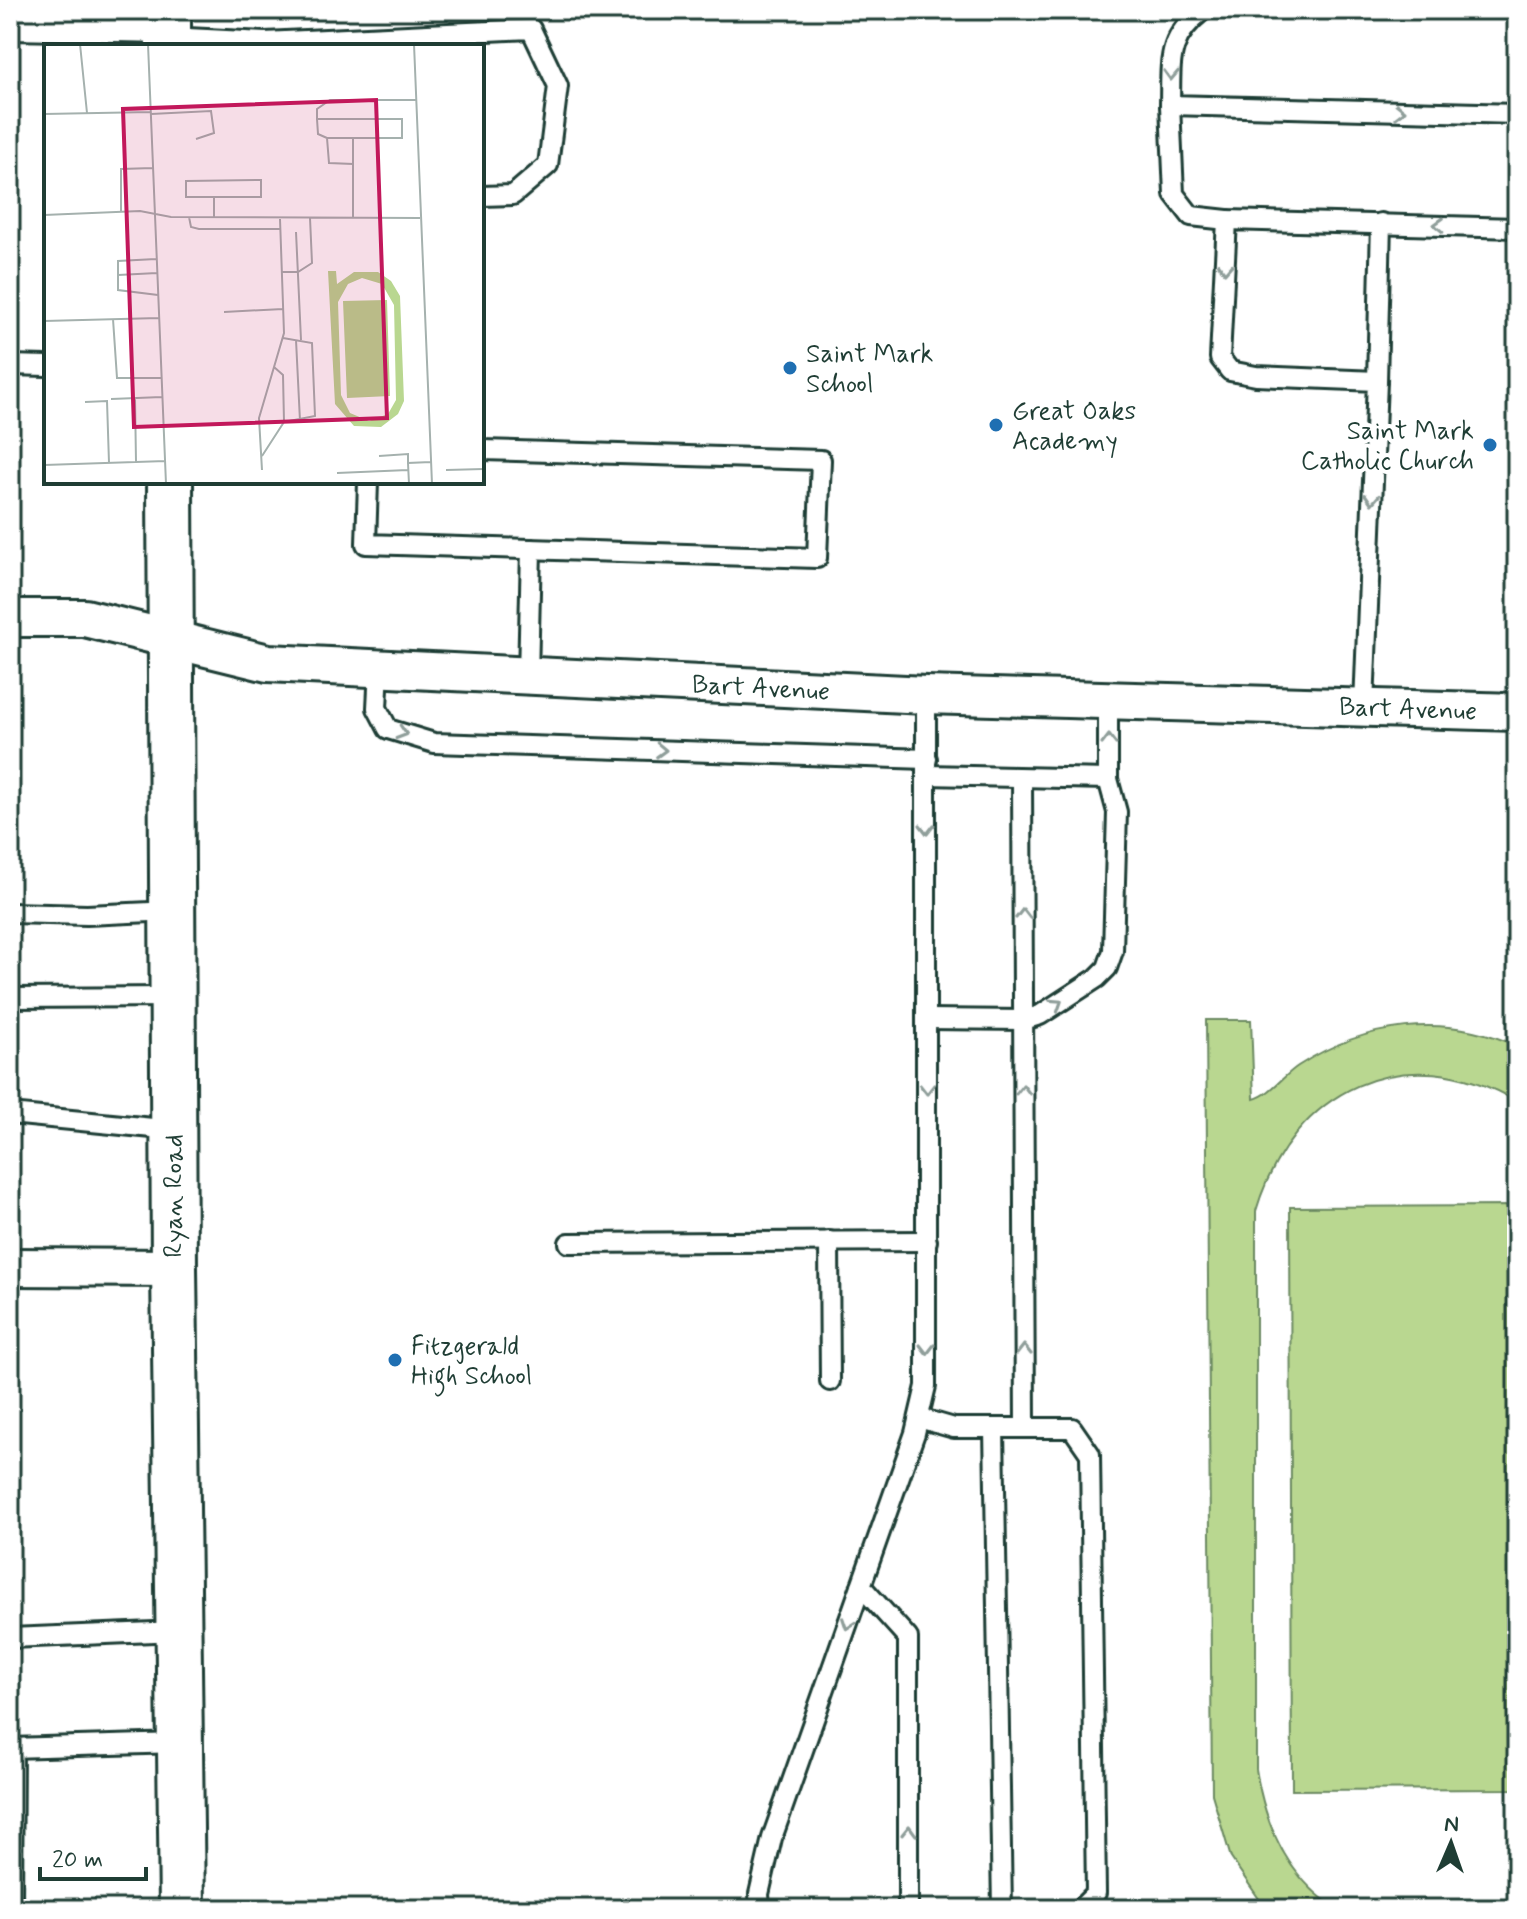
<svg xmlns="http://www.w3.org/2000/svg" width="1527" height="1919" viewBox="0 0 1527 1919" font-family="Mynerve,sans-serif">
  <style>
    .green { fill: #b9d790; stroke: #6c8a62; stroke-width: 2 }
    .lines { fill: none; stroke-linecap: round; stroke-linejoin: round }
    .lane-casing { stroke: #1f3d34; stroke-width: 24 }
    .street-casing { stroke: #1f3d34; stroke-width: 42 }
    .secondary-casing { stroke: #1f3d34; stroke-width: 50 }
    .lane { stroke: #fff; stroke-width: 18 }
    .street { stroke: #fff; stroke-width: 36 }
    .secondary { stroke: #fff; stroke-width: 44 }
    .oneway { stroke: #8f9e9a }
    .poi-dot { fill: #1f6fb2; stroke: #fff; stroke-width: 3 }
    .labels { text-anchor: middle; stroke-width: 8; stroke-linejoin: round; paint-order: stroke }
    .poi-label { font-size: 26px; fill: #1f3d34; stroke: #fff; text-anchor: start }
    .street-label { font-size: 26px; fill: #1f3d34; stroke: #fff }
    .inset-road { fill: none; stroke: #a5b1ae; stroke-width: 2 }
    .view { fill: #c2185b; fill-opacity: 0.15; stroke: #c2185b; stroke-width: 4 }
    .inset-edge { fill: none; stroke: #1f3d34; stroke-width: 4 }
  </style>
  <rect width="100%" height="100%" fill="#fff"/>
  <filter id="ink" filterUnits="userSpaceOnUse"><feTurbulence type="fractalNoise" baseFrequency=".0125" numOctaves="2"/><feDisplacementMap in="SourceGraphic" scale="16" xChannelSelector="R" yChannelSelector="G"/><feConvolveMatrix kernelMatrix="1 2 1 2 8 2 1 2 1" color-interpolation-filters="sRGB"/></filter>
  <g filter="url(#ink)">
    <!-- green -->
    <g class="green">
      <path d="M1206,1020h45l3,79c16,-4 30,-24 44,-33 66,-43 147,-54 219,-20v56c-112,-68 -225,-12 -261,109v558c9,56 31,109 81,140h-71l-35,-51 -19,-64z"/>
      <polygon points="1517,1206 1517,1789 1292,1790 1290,1207"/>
    </g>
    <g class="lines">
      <defs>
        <g id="lane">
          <path d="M1203,10c-37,29 -32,51 -33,95l347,9"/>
          <polyline points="168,37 265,42 531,29 558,86 548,165 513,195 482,196"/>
          <polyline points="1170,105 1174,194 1191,216 1227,220"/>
          <polyline points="10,365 46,366"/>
          <polyline points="1377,381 1381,223"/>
          <polyline points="368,482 366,544 817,558 821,460 482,450"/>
          <polyline points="379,668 377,708 388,729 434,743 927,759"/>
          <polyline points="528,676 531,549"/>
          <polyline points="1364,706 1377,381 1256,376 1230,371 1220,358 1227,220 1517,228"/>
          <polyline points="927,775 1108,779"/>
          <polyline points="1022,778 1025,1428"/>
          <polyline points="10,913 87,915 172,911"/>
          <polyline points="10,998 172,997"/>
          <polyline points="927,1019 1024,1020 1040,1015 1097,978 1107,968 1113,951 1117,812 1108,779 1108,700"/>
          <polyline points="10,1114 173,1130"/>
          <polyline points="829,1241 830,1381"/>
          <polyline points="569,1243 927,1241"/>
          <polyline points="919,1418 954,1428 1072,1428 1090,1454 1096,1893 1080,1909"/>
          <polyline points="994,1428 1002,1909"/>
          <polyline points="861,1586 908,1638 908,1909"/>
          <polyline points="10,1638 178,1631"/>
          <polyline points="10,1748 179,1743"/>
          <polyline points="12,1909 13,1748"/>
          <polyline points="760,1909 759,1894 772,1838 915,1433 926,1386 926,695"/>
        </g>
        <g id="street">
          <polyline points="10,21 168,24"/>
          <polyline points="10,618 85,618 268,663 926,695 1517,712"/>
          <polyline points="10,1267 174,1268"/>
        </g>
        <g id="secondary">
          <polyline points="168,10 168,46"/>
          <polyline points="170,482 174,1268 182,1909"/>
        </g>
      </defs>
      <!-- lane casing -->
      <use href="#lane" class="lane-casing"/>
      <!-- street casing -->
      <use href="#street" class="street-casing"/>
      <!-- secondary casing -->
      <use href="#secondary" class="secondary-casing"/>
      <!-- lane -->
      <use href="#lane" class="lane"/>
      <!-- street -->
      <use href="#street" class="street"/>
      <!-- secondary -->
      <use href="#secondary" class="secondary"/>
    </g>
    <!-- one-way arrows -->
    <defs><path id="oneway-chevron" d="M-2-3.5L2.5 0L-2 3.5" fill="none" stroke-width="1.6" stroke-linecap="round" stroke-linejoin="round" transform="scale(2)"/></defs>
    <g class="oneway">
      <use href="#oneway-chevron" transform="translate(1171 75) rotate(92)"/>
      <use href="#oneway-chevron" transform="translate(1400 111) rotate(1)"/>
      <use href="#oneway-chevron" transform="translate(1439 225) rotate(-178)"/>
      <use href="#oneway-chevron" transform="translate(1225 268) rotate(93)"/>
      <use href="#oneway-chevron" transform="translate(1372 499) rotate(93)"/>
      <use href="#oneway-chevron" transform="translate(402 733) rotate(17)"/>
      <use href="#oneway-chevron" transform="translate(1109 740) rotate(-90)"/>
      <use href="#oneway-chevron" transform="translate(661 750) rotate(2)"/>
      <use href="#oneway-chevron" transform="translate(927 829) rotate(90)"/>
      <use href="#oneway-chevron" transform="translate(1023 914) rotate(-90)"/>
      <use href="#oneway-chevron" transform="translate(1057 1004) rotate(-33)"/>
      <use href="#oneway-chevron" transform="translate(927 1089) rotate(90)"/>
      <use href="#oneway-chevron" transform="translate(1023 1090) rotate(-89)"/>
      <use href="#oneway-chevron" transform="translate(927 1349) rotate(90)"/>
      <use href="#oneway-chevron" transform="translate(1024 1350) rotate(-90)"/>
      <use href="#oneway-chevron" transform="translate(848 1624) rotate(109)"/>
      <use href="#oneway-chevron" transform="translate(909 1831) rotate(-89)"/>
    </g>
  </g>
  <!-- markers -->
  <g class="poi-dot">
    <circle cx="790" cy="368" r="8"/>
    <circle cx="996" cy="425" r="8"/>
    <circle cx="1490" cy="445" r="8"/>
    <circle cx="395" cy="1360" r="8"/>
  </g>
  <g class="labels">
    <!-- poi labels -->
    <g class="poi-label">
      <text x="806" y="362">Saint Mark<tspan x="806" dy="30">School</tspan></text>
      <text x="1012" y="419">Great Oaks<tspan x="1012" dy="30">Academy</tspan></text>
      <text x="1474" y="439" text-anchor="end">Saint Mark<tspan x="1474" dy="30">Catholic Church</tspan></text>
      <text x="411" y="1354">Fitzgerald<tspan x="411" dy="30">High School</tspan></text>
    </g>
    <!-- street labels -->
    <g class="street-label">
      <text transform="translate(761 687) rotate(3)" y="9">Bart Avenue</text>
      <text transform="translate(1408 708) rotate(2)" y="9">Bart Avenue</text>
      <text transform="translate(173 1196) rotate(-90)" y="9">Ryan Road</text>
    </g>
  </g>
  <!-- overview -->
  <g transform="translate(44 44)">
    <rect width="440" height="440" fill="#fff"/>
    <path d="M284,227h8l1,13 17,-12h24l13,9 9,15 4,105 -6,13 -17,13 -27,-1 -19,-22zM318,234l20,6 12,21 2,95 -8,14 -19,7 -19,-8 -9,-18 -3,-93 10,-18zM343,256l3,96 -43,2 -4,-97z" fill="#b9d790" fill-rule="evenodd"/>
    <path class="inset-road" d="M36,0l7,69M104,0l18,440M370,0l18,440M0,70l107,-2M107,70l60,-3 3,22 -18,6M273,75l1,15 9,4M309,94v26M170,153h-28v-16l75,-1v17h-47v21M77,167v-42l32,-1M0,171l96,-4 31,6 249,1M145,173l2,10 8,2h82M309,174v-54l-24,-1 -2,-25h75v-19h-85v-10l13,-9h86M252,188l5,108M112,215l-38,2v29l40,5M238,228h16l14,-9 -2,-45M74,231l39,-2M180,268l59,-3M69,275l4,59h45M0,277l115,-3M239,294l29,5 3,73 -31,6M252,296l4,81M91,354l1,64M67,355l51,-2M41,358l22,-1 2,62M218,412l22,-34 -1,-47 -9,-8M335,412l29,-2v9M0,421l122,-4M218,426l-3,-52 25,-85 -4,-114M402,426l38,-1M293,429l71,-3M365,440l-1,-21 23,-1"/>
    <path class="view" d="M332,56l11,318 -253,9 -11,-318z"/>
    <rect width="440" height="440" class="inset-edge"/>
  </g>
  <!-- margin -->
  <rect width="1527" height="1919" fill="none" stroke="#fff" stroke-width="40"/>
  <rect x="20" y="20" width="1487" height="1879" fill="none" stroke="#1f3d34" stroke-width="3" filter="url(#ink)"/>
  <!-- north arrow -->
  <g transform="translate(1451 1843) rotate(2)" stroke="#ffffff" stroke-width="6" paint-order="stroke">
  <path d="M0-6L14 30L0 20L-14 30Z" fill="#1f3d34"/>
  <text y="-12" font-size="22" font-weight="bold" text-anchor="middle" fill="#1f3d34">N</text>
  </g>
  <!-- scale -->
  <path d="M40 1867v12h106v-12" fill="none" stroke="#1f3d34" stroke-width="4"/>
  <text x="52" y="1867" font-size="24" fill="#1f3d34" stroke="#ffffff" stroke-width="6" paint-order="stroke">20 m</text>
</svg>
